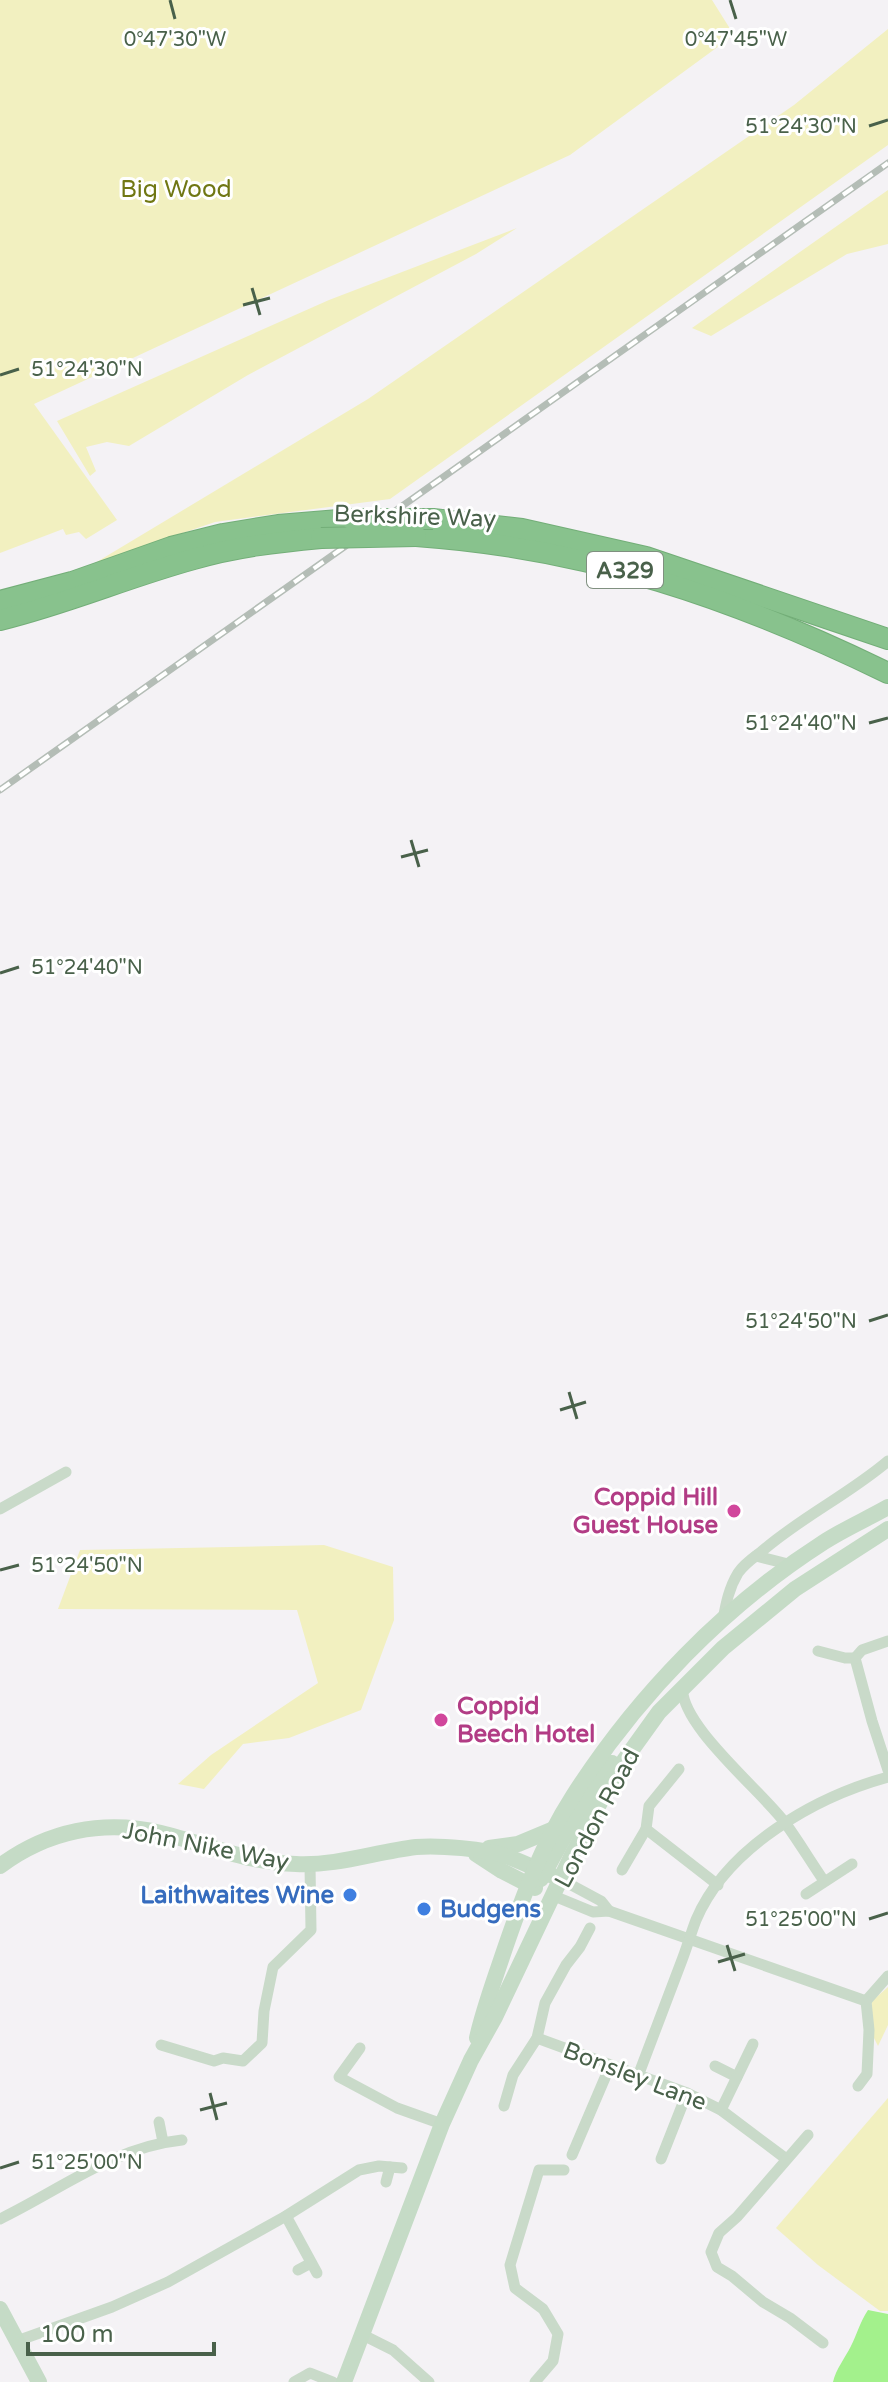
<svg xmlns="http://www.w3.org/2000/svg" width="888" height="2382" viewBox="0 0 888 2382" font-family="'Varela Round',sans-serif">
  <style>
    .green { fill: #f2f0c0 }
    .water { fill: #a3f18c }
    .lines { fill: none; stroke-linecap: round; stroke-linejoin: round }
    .highway-casing { stroke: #73ae78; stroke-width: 22 }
    .street { stroke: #c9dac9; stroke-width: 11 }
    .secondary { stroke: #c5dbc6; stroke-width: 16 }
    .highway { stroke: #88c28d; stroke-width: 20 }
    .rail-casing { stroke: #b4bdb6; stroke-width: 7 }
    .rail { stroke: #fff; stroke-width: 4; stroke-dasharray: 12; stroke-linecap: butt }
    .highway-bridge-casing { stroke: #73ae78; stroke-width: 22; stroke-linecap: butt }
    .highway-bridge { stroke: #88c28d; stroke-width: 20 }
    .ticks { fill: none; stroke: #49614a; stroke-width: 3 }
    .hotel-dot { fill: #d1479c; stroke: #fff; stroke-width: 3 }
    .shop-dot { fill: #3f7fe0; stroke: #fff; stroke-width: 3 }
    .labels { text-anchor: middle; stroke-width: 6; stroke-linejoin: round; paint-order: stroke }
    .shield { fill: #fff; stroke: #809080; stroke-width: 2 }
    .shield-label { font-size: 22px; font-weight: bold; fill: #49614a }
    .park-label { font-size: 24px; fill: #707713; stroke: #fff }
    .street-label { font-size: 24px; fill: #49614a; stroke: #fff }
    .hotel-label { font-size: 24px; font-weight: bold; fill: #b23c85; stroke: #fff; text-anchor: end }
    .shop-label { font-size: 24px; font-weight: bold; fill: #366cbe; stroke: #fff; text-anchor: end }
    .ticks-label { font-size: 20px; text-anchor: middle; fill: #49614a; stroke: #fff; stroke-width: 6; stroke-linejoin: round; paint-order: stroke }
  </style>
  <rect width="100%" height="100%" fill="#f4f2f5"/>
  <!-- green -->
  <g class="green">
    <polygon points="0,0 712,0 734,35 570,155 34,404 117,520 86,539 79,532 66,535 63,529 0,553"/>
    <polygon points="888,29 888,145 390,499 215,522 95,563 368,399 794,105"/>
    <polygon points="888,190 888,244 847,254 711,336 692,328"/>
    <polygon points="517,228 476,254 248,375 129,446 107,442 86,447 96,471 90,476 57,421 329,300"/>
    <polygon points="324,1545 393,1567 394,1620 361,1710 289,1738 243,1744 204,1789 178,1784 211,1755 318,1683 297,1610 58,1609 80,1550"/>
    <polygon points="888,1987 888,2025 878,2046 868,2026 872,2001"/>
    <polygon points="888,2098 888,2311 880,2311 818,2265 776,2228"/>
  </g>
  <!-- water -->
  <path class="water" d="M868,2310l20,4v68h-55c3,-13 12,-24 18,-36 6,-12 9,-24 17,-36z"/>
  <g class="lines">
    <defs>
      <g id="highway">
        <polyline points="433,519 522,529 646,557 888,639"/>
        <path d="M416,536c172,12 318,62 472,137"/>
        <polyline points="0,601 72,582 171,547 223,534 278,525 351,519"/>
        <path d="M0,620c66,-16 128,-43 194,-61 41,-12 84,-17 127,-21"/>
      </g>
    </defs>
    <!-- highway casing -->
    <use href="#highway" class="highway-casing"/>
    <!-- street -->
    <g class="street">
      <polyline points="0,1509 66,1472"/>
      <polyline points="756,1556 792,1565"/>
      <path d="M723,1620c3,-17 6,-32 15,-47 6,-9 15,-15 23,-21 40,-35 87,-57 127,-91"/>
      <polyline points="888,1641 862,1650 855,1658 872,1721 888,1770"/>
      <polyline points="818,1651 845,1658 855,1658"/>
      <path d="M683,1686c-6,37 81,107 103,138 13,18 25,38 38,57"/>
      <polyline points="679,1769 649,1806 646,1829 718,1885"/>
      <polyline points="622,1870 646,1829"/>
      <polyline points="562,1880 601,1901 609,1911"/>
      <polyline points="806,1894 852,1864"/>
      <polyline points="554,1896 593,1912 609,1911 866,2001 888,1976"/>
      <polyline points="537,2038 687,2093 721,2110 785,2158"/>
      <polyline points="161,2045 214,2061 223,2058 243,2061 262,2043 264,2011 273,1967 311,1930 310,1865"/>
      <polyline points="360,2048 339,2077 397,2108 442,2124"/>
      <polyline points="715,2066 737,2077"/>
      <path d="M638,2076c15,-39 29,-77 44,-116 5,-13 9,-27 14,-40 31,-73 119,-123 192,-143"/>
      <polyline points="858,2086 867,2074 869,2030 866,2001"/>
      <polyline points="504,2106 513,2075 537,2038 545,2003 566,1965 580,1947 590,1928"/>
      <polyline points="721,2110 753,2044"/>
      <polyline points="159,2122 163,2142"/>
      <polyline points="808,2135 737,2217 719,2233 711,2252 717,2267 732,2276 763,2302 790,2318 823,2343"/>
      <polyline points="572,2155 610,2066"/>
      <polyline points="661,2159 687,2093"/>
      <polyline points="386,2182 390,2167"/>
      <polyline points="286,2216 317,2273"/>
      <path d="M0,2219c60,-29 114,-72 182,-79"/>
      <polyline points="298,2270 311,2263"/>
      <polyline points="363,2335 393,2350 429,2382"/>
      <polyline points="17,2341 112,2307 168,2282 286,2216 359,2170 379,2166 402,2168"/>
      <polyline points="294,2382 310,2373 333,2382"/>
      <polyline points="535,2382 553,2361 558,2334 543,2309 515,2288 510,2265 539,2170 564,2170"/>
    </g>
    <!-- secondary -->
    <g class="secondary">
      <polyline points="489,1848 518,1844 554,1829"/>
      <polyline points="476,1854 502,1871 535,1888"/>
      <path d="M0,1866c47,-35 103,-47 161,-33 45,11 87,30 135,31 41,2 79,-12 120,-17 23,-2 69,2 90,9 19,7 37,16 56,24"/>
      <polyline points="541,1879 580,1808 612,1763"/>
      <path d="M477,2038c6,-27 16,-54 25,-81 19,-56 39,-111 71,-161 64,-100 151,-190 251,-254 20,-13 43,-23 64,-35"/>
      <polyline points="0,2309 39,2382"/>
      <polyline points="344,2382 442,2124 471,2060 495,2017 572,1855 618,1769 659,1712 723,1648 795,1589 888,1529"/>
    </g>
    <!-- highway -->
    <use href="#highway" class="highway"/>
    <defs>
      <polyline id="rail" points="0,790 888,163"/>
    </defs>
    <!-- rail casing -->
    <use href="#rail" class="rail-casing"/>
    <!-- rail -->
    <use href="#rail" class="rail"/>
    <defs>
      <g id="highway-bridge">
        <polyline points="351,519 433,519"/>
        <polyline points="321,538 416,536"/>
      </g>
    </defs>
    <!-- highway-bridge casing -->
    <use href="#highway-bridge" class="highway-bridge-casing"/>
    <!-- highway-bridge -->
    <use href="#highway-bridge" class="highway-bridge"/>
  </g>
  <!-- ticks -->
  <path class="ticks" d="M170,0l5,19M730,0l6,19M869,126l19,-6M252,288l8,27M243,305l27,-7M0,375l19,-6M869,723l19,-5M411,840l8,27M401,857l27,-7M0,973l19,-6M869,1321l19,-6M569,1392l8,27M560,1410l26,-8M0,1570l19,-5M869,1919l19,-6M727,1945l8,26M718,1962l27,-8M210,2093l7,27M200,2110l27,-7M0,2168l19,-6"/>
  <!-- markers -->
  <g class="hotel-dot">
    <circle cx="734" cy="1511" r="8"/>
    <circle cx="441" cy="1720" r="8"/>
  </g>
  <g class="shop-dot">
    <circle cx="350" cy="1895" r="8"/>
    <circle cx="424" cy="1909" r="8"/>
  </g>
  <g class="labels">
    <!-- shield labels -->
    <rect class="shield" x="587" y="552" width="76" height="36" rx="6"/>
    <g class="shield-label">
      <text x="625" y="578">A329</text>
    </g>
    <!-- park labels -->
    <g class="park-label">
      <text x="176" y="197">Big Wood</text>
    </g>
    <!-- street labels -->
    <g class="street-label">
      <text transform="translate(415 516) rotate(2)" y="8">Berkshire Way</text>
      <text transform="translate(597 1818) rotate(-62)" y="8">London Road</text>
      <text transform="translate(206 1846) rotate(11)" y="8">John Nike Way</text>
      <text transform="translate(635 2076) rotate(21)" y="8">Bonsley Lane</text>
    </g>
    <!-- hotel labels -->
    <g class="hotel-label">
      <text x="718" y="1505">Coppid Hill<tspan x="718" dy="28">Guest House</tspan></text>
      <text x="457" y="1714" text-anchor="start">Coppid<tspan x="457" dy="28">Beech Hotel</tspan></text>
    </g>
    <!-- shop labels -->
    <g class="shop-label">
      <text x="334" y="1903">Laithwaites Wine</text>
      <text x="440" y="1917" text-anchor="start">Budgens</text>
    </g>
  </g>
  <g class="ticks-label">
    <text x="175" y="46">0°47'30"W</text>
    <text x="736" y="46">0°47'45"W</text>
    <text x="801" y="133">51°24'30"N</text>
    <text x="87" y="376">51°24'30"N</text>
    <text x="801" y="730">51°24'40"N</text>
    <text x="87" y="974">51°24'40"N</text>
    <text x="801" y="1328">51°24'50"N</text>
    <text x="87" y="1572">51°24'50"N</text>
    <text x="801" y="1926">51°25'00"N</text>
    <text x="87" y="2169">51°25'00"N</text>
  </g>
  <!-- scale -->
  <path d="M28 2342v12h186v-12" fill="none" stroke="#49614a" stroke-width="4"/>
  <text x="40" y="2342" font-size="24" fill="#49614a" stroke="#ffffff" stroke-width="6" paint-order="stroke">100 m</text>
</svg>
